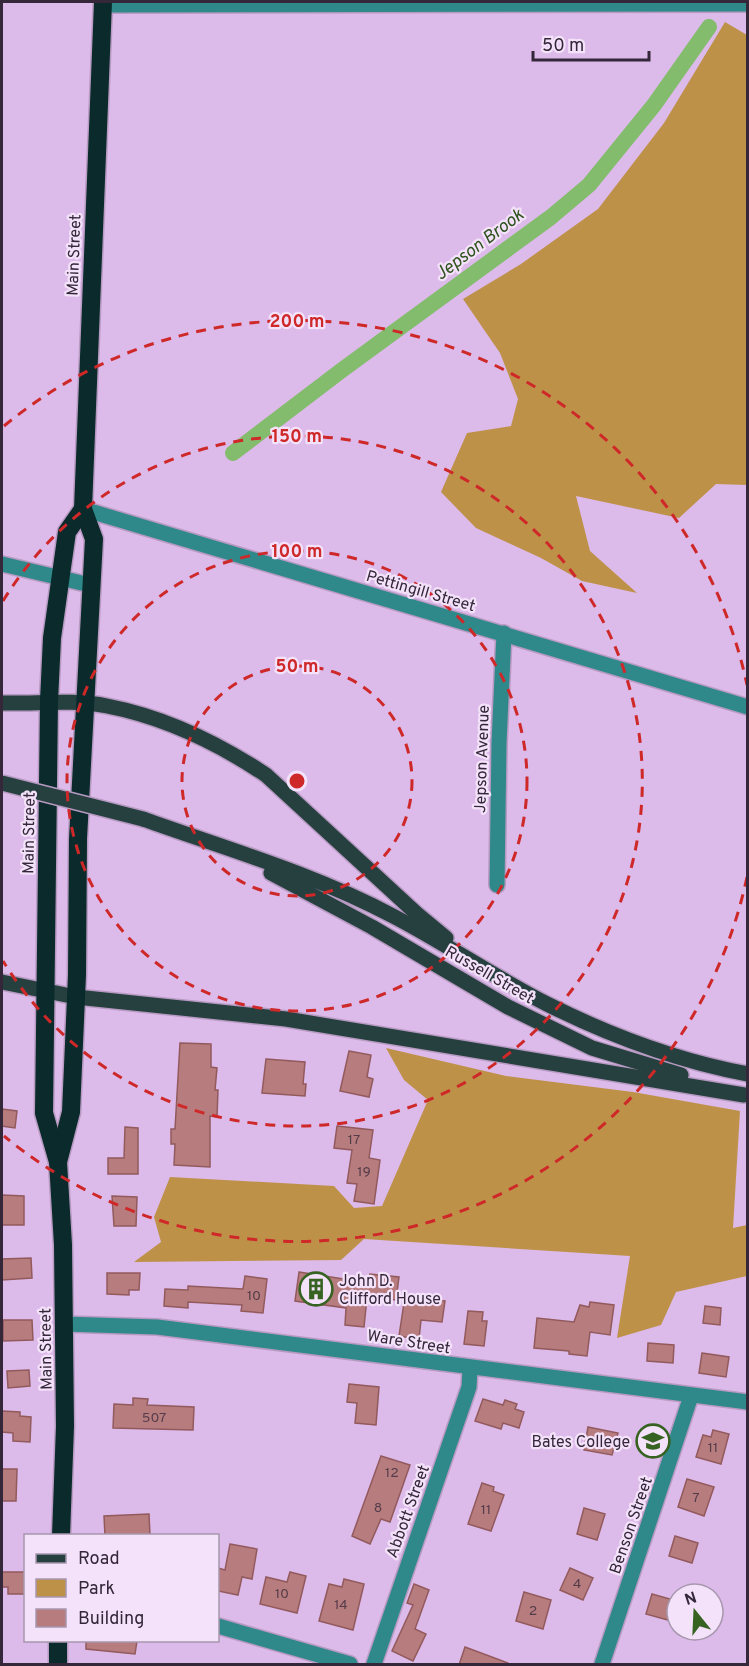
<svg xmlns="http://www.w3.org/2000/svg" width="749" height="1666" viewBox="0 0 749 1666" font-family="Overpass,sans-serif">
  <style>
    .green { fill: #be9149 }
    .lines { fill: none; stroke-linecap: round; stroke-linejoin: round }
    .canal { stroke: #83bc6c; stroke-width: 16 }
    .building { fill: #b77c7e; stroke: #925a5d; stroke-width: 1.5 }
    .minor-casing { stroke: #b79ac2; stroke-width: 18 }
    .major-casing { stroke: #b79ac2; stroke-width: 18 }
    .highway-casing { stroke: #b79ac2; stroke-width: 21 }
    .minor { stroke: #2f898a; stroke-width: 15 }
    .major { stroke: #264040; stroke-width: 15 }
    .highway { stroke: #0a2a2b; stroke-width: 18 }
    .major-bridge-casing { stroke: #b79ac2; stroke-width: 18; stroke-linecap: butt }
    .major-bridge { stroke: #264040; stroke-width: 15 }
    .ring { fill: none; stroke: #ce2829; stroke-width: 3; stroke-dasharray: 10 8 }
    .labels { text-anchor: middle; stroke-width: 4.5; stroke-linejoin: round; paint-order: stroke }
    .number-label { font-size: 14px; fill: #553c4a }
    .street-label { font-size: 16px; fill: #342739; stroke: #f4e2fa }
    .poi-label { font-size: 16px; fill: #342739; stroke: #f4e2fa; text-anchor: start }
    .water-label { font-size: 18px; font-style: italic; fill: #2d521c; stroke: #f4e2fa }
    .centre { fill: #ce2829; stroke: #f4e2fa; stroke-width: 3 }
    .ring-label { font-size: 18px; text-anchor: middle; font-weight: bold; fill: #ce2829; stroke: #f4e2fa; stroke-width: 4.5; stroke-linejoin: round; paint-order: stroke }
  </style>
  <rect width="100%" height="100%" fill="#dcbae9"/>
  <!-- green -->
  <g class="green">
    <polygon points="725,22 747,35 747,485 716,484 679,518 576,496 590,551 637,593 582,581 541,558 476,528 441,492 467,433 511,426 518,399 500,353 463,299 521,264 598,209 664,123"/>
    <polygon points="386,1048 506,1076 633,1092 740,1111 733,1228 747,1225 747,1276 676,1292 661,1325 617,1338 630,1256 364,1239 341,1260 134,1262 161,1242 154,1217 170,1177 334,1186 354,1208 382,1206 428,1100 404,1080"/>
  </g>
  <g class="lines">
    <!-- canal -->
    <polyline class="canal" points="233,453 342,370 551,217 589,185 654,105 709,27"/>
  </g>
  <!-- building -->
  <g class="building">
    <polygon points="180,1043 211,1044 211,1067 217,1068 215,1090 218,1090 217,1117 210,1116 210,1167 174,1165 175,1144 171,1144 171,1129 175,1129"/>
    <polygon points="349,1051 371,1055 367,1077 373,1079 369,1097 340,1091"/>
    <polygon points="266,1059 305,1062 303,1084 306,1084 305,1096 262,1093"/>
    <polygon points="2,1109 17,1111 15,1128 2,1126"/>
    <polygon points="337,1126 373,1130 369,1158 380,1160 374,1204 354,1201 357,1184 347,1183 352,1150 334,1148"/>
    <polygon points="125,1127 138,1128 138,1174 108,1174 108,1158 124,1158"/>
    <polygon points="2,1195 24,1196 24,1225 2,1225"/>
    <polygon points="112,1196 137,1197 136,1226 114,1226"/>
    <polygon points="31,1258 32,1278 2,1280 2,1259"/>
    <polygon points="299,1272 369,1283 370,1274 399,1277 396,1300 367,1297 364,1327 345,1325 346,1308 295,1301"/>
    <polygon points="107,1273 140,1273 139,1290 129,1290 129,1295 107,1294"/>
    <polygon points="245,1276 267,1279 263,1313 241,1311 242,1305 188,1302 188,1308 164,1306 165,1289 188,1290 188,1286 243,1289"/>
    <polygon points="405,1296 445,1301 442,1322 421,1320 419,1339 399,1336"/>
    <polygon points="590,1302 614,1305 610,1335 590,1332 587,1356 569,1354 569,1351 534,1348 537,1318 574,1322 580,1305 589,1307"/>
    <polygon points="705,1306 721,1308 720,1325 703,1323"/>
    <polygon points="468,1311 483,1312 482,1321 487,1321 484,1346 464,1344"/>
    <polygon points="3,1320 32,1320 33,1340 3,1341"/>
    <polygon points="648,1343 674,1345 673,1363 647,1361"/>
    <polygon points="702,1353 729,1357 726,1377 699,1373"/>
    <polygon points="29,1370 30,1386 8,1388 7,1371"/>
    <polygon points="349,1384 379,1387 376,1425 355,1423 357,1403 347,1402"/>
    <polygon points="133,1398 148,1399 147,1405 194,1407 193,1430 113,1428 114,1404 133,1405"/>
    <polygon points="483,1399 503,1405 505,1400 517,1404 515,1409 524,1412 519,1428 503,1423 501,1429 475,1421"/>
    <polygon points="2,1411 20,1412 20,1416 31,1417 30,1442 13,1441 13,1433 2,1432"/>
    <polygon points="588,1427 618,1433 612,1455 584,1450"/>
    <polygon points="713,1430 729,1434 721,1464 696,1457 703,1435 711,1437"/>
    <polygon points="381,1456 410,1465 390,1522 381,1519 370,1544 352,1536"/>
    <polygon points="2,1469 17,1469 16,1501 2,1501"/>
    <polygon points="687,1479 714,1487 704,1516 678,1507"/>
    <polygon points="482,1483 494,1487 493,1491 504,1495 491,1531 468,1524"/>
    <polygon points="584,1508 605,1514 597,1540 577,1534"/>
    <polygon points="149,1514 150,1536 105,1536 104,1516"/>
    <polygon points="675,1536 698,1543 692,1563 669,1556"/>
    <polygon points="230,1544 257,1549 252,1579 242,1577 238,1595 218,1591 218,1568 225,1570"/>
    <polygon points="570,1568 593,1578 583,1600 560,1590"/>
    <polygon points="2,1572 26,1572 26,1594 8,1594 8,1587 2,1587"/>
    <polygon points="290,1572 306,1576 297,1613 260,1604 266,1577 287,1582"/>
    <polygon points="344,1579 364,1584 353,1630 319,1621 329,1584 342,1587"/>
    <polygon points="414,1584 429,1590 415,1629 426,1634 413,1661 392,1651 413,1605 407,1603"/>
    <polygon points="524,1592 551,1600 543,1629 516,1621"/>
    <polygon points="652,1594 677,1601 675,1622 646,1614"/>
    <polygon points="86,1641 137,1641 135,1654 86,1649"/>
    <polygon points="465,1647 508,1663 508,1665 459,1665"/>
  </g>
  <g class="lines">
    <defs>
      <g id="minor">
        <polyline points="103,5 748,4"/>
        <polyline points="83,509 748,707"/>
        <polyline points="2,564 90,585"/>
        <polyline points="497,885 499,743 504,633"/>
        <polyline points="64,1324 157,1327 748,1402"/>
        <polyline points="218,1626 350,1664"/>
        <polyline points="374,1664 457,1422 469,1387 470,1369"/>
        <polyline points="602,1664 691,1396"/>
      </g>
      <g id="major">
        <path d="M2,703c35,1 70,-4 105,3 57,11 111,37 159,69l151,139 29,24"/>
        <path d="M143,819c84,30 171,55 250,97 52,27 101,61 154,88 64,32 130,57 201,70"/>
        <polyline points="271,873 372,927 508,1007 592,1048 681,1075"/>
        <polyline points="2,982 76,997 286,1019 744,1095"/>
      </g>
      <g id="highway">
        <polyline points="58,1162 71,1112 77,975 78,839 94,539 83,509 103,2"/>
        <polyline points="61,1536 65,1426 63,1245 58,1162 44,1113 49,701 52,638 67,532 83,509"/>
        <polyline points="58,1664 58,1640"/>
      </g>
    </defs>
    <!-- minor casing -->
    <use href="#minor" class="minor-casing"/>
    <!-- major casing -->
    <use href="#major" class="major-casing"/>
    <!-- highway casing -->
    <use href="#highway" class="highway-casing"/>
    <!-- minor -->
    <use href="#minor" class="minor"/>
    <!-- major -->
    <use href="#major" class="major"/>
    <!-- highway -->
    <use href="#highway" class="highway"/>
    <defs>
      <polyline id="major-bridge" points="2,783 143,819"/>
    </defs>
    <!-- major-bridge casing -->
    <use href="#major-bridge" class="major-bridge-casing"/>
    <!-- major-bridge -->
    <use href="#major-bridge" class="major-bridge"/>
  </g>
  <!-- distance rings -->
  <g class="ring">
    <circle cx="297" cy="781" r="115"/>
    <circle cx="297" cy="781" r="230"/>
    <path d="M3 601A345 345 0 1 1 3 961"/>
    <path d="M747 877A460 460 0 0 1 4 1136M4 426A460 460 0 0 1 747 685"/>
  </g>
  <!-- icons -->
  <defs>
    <symbol id="building-ring" viewBox="-11 -11 22 22"><circle r="9.5" fill="#f4e2fa" stroke="#376322" stroke-width="1.5"/><path d="M-4-6H4V6H1V3H-1V6H-4ZM-2.5-4.3h1.7v1.8h-1.7ZM.8-4.3h1.7v1.8H.8ZM-2.5-1h1.7V.8h-1.7ZM.8-1h1.7V.8H.8Z" fill="#376322"/></symbol>
    <symbol id="university-ring" viewBox="-11 -11 22 22"><circle r="9.5" fill="#f4e2fa" stroke="#376322" stroke-width="1.5"/><path d="M0-5L7-2L0 1L-7-2ZM-4 1L0 2.5L4 1V4Q0 6-4 4Z" fill="#376322"/></symbol>
  </defs>
  <g fill-rule="evenodd">
    <use href="#building-ring" x="297" y="1270" width="38" height="38"/>
    <use href="#university-ring" x="634" y="1422" width="38" height="38"/>
  </g>
  <g class="labels">
    <!-- number labels -->
    <g class="number-label">
      <text x="354" y="1144">17</text>
      <text x="364" y="1176">19</text>
      <text x="254" y="1300">10</text>
      <text x="154" y="1422">507</text>
      <text x="713" y="1452">11</text>
      <text x="392" y="1477">12</text>
      <text x="696" y="1502">7</text>
      <text x="378" y="1512">8</text>
      <text x="486" y="1514">11</text>
      <text x="577" y="1588">4</text>
      <text x="282" y="1598">10</text>
      <text x="341" y="1609">14</text>
      <text x="533" y="1615">2</text>
    </g>
    <!-- street labels -->
    <g class="street-label">
      <text transform="translate(73 255) rotate(-88)" y="6">Main Street</text>
      <text transform="translate(421 590) rotate(16)" y="6">Pettingill Street</text>
      <text transform="translate(481 759) rotate(-88)" y="6">Jepson Avenue</text>
      <text transform="translate(28 833) rotate(-89)" y="6">Main Street</text>
      <text transform="translate(490 974) rotate(30)" y="6">Russell Street</text>
      <text transform="translate(409 1341) rotate(9)" y="6">Ware Street</text>
      <text transform="translate(45 1349) rotate(-91)" y="6">Main Street</text>
      <text transform="translate(407 1511) rotate(-70)" y="6">Abbott Street</text>
      <text transform="translate(630 1525) rotate(-71)" y="6">Benson Street</text>
    </g>
    <!-- poi labels -->
    <g class="poi-label">
      <text x="339" y="1286">John D.<tspan x="339" dy="18">Clifford House</tspan></text>
      <text x="630" y="1447" text-anchor="end">Bates College</text>
    </g>
    <!-- water labels -->
    <g class="water-label">
      <text transform="translate(479 244) rotate(-37)" y="6">Jepson Brook</text>
    </g>
  </g>
  <circle cx="297" cy="781" r="9" class="centre"/>
  <g class="ring-label">
    <text x="297" y="327">200 m</text>
    <text x="297" y="442">150 m</text>
    <text x="297" y="557">100 m</text>
    <text x="297" y="672">50 m</text>
  </g>
  <!-- border -->
  <rect width="749" height="1666" fill="none" stroke="#342739" stroke-width="6"/>
  <!-- legend -->
  <rect x="24" y="1534" width="195" height="108" fill="#f4e2fa" stroke="#a797ad" stroke-width="1.5"/>
  <rect x="36" y="1554" width="30" height="9" fill="#264040" stroke="#a797ad" stroke-width="1.5"/>
  <text x="78" y="1564" font-size="18" fill="#342739">Road</text>
  <rect x="36" y="1579" width="30" height="18" fill="#be9149" stroke="#a797ad" stroke-width="1.5"/>
  <text x="78" y="1594" font-size="18" fill="#342739">Park</text>
  <rect x="36" y="1609" width="30" height="18" fill="#b77c7e" stroke="#a797ad" stroke-width="1.5"/>
  <text x="78" y="1624" font-size="18" fill="#342739">Building</text>
  <!-- north arrow -->
  <g transform="translate(695 1612) rotate(342)"><circle r="28" fill="#f4e2fa" stroke="#a797ad" stroke-width="1.5"/>
  <path d="M0-4.5L10 22L0 15L-10 22Z" fill="#376322"/>
  <text y="-9" font-size="16" font-weight="bold" text-anchor="middle" fill="#342739">N</text>
  </g>
  <!-- scale -->
  <path d="M533 51v9h116v-9" fill="none" stroke="#342739" stroke-width="3"/>
  <text x="542" y="51" font-size="18" fill="#342739" stroke="#f4e2fa" stroke-width="4.5" paint-order="stroke">50 m</text>
</svg>
